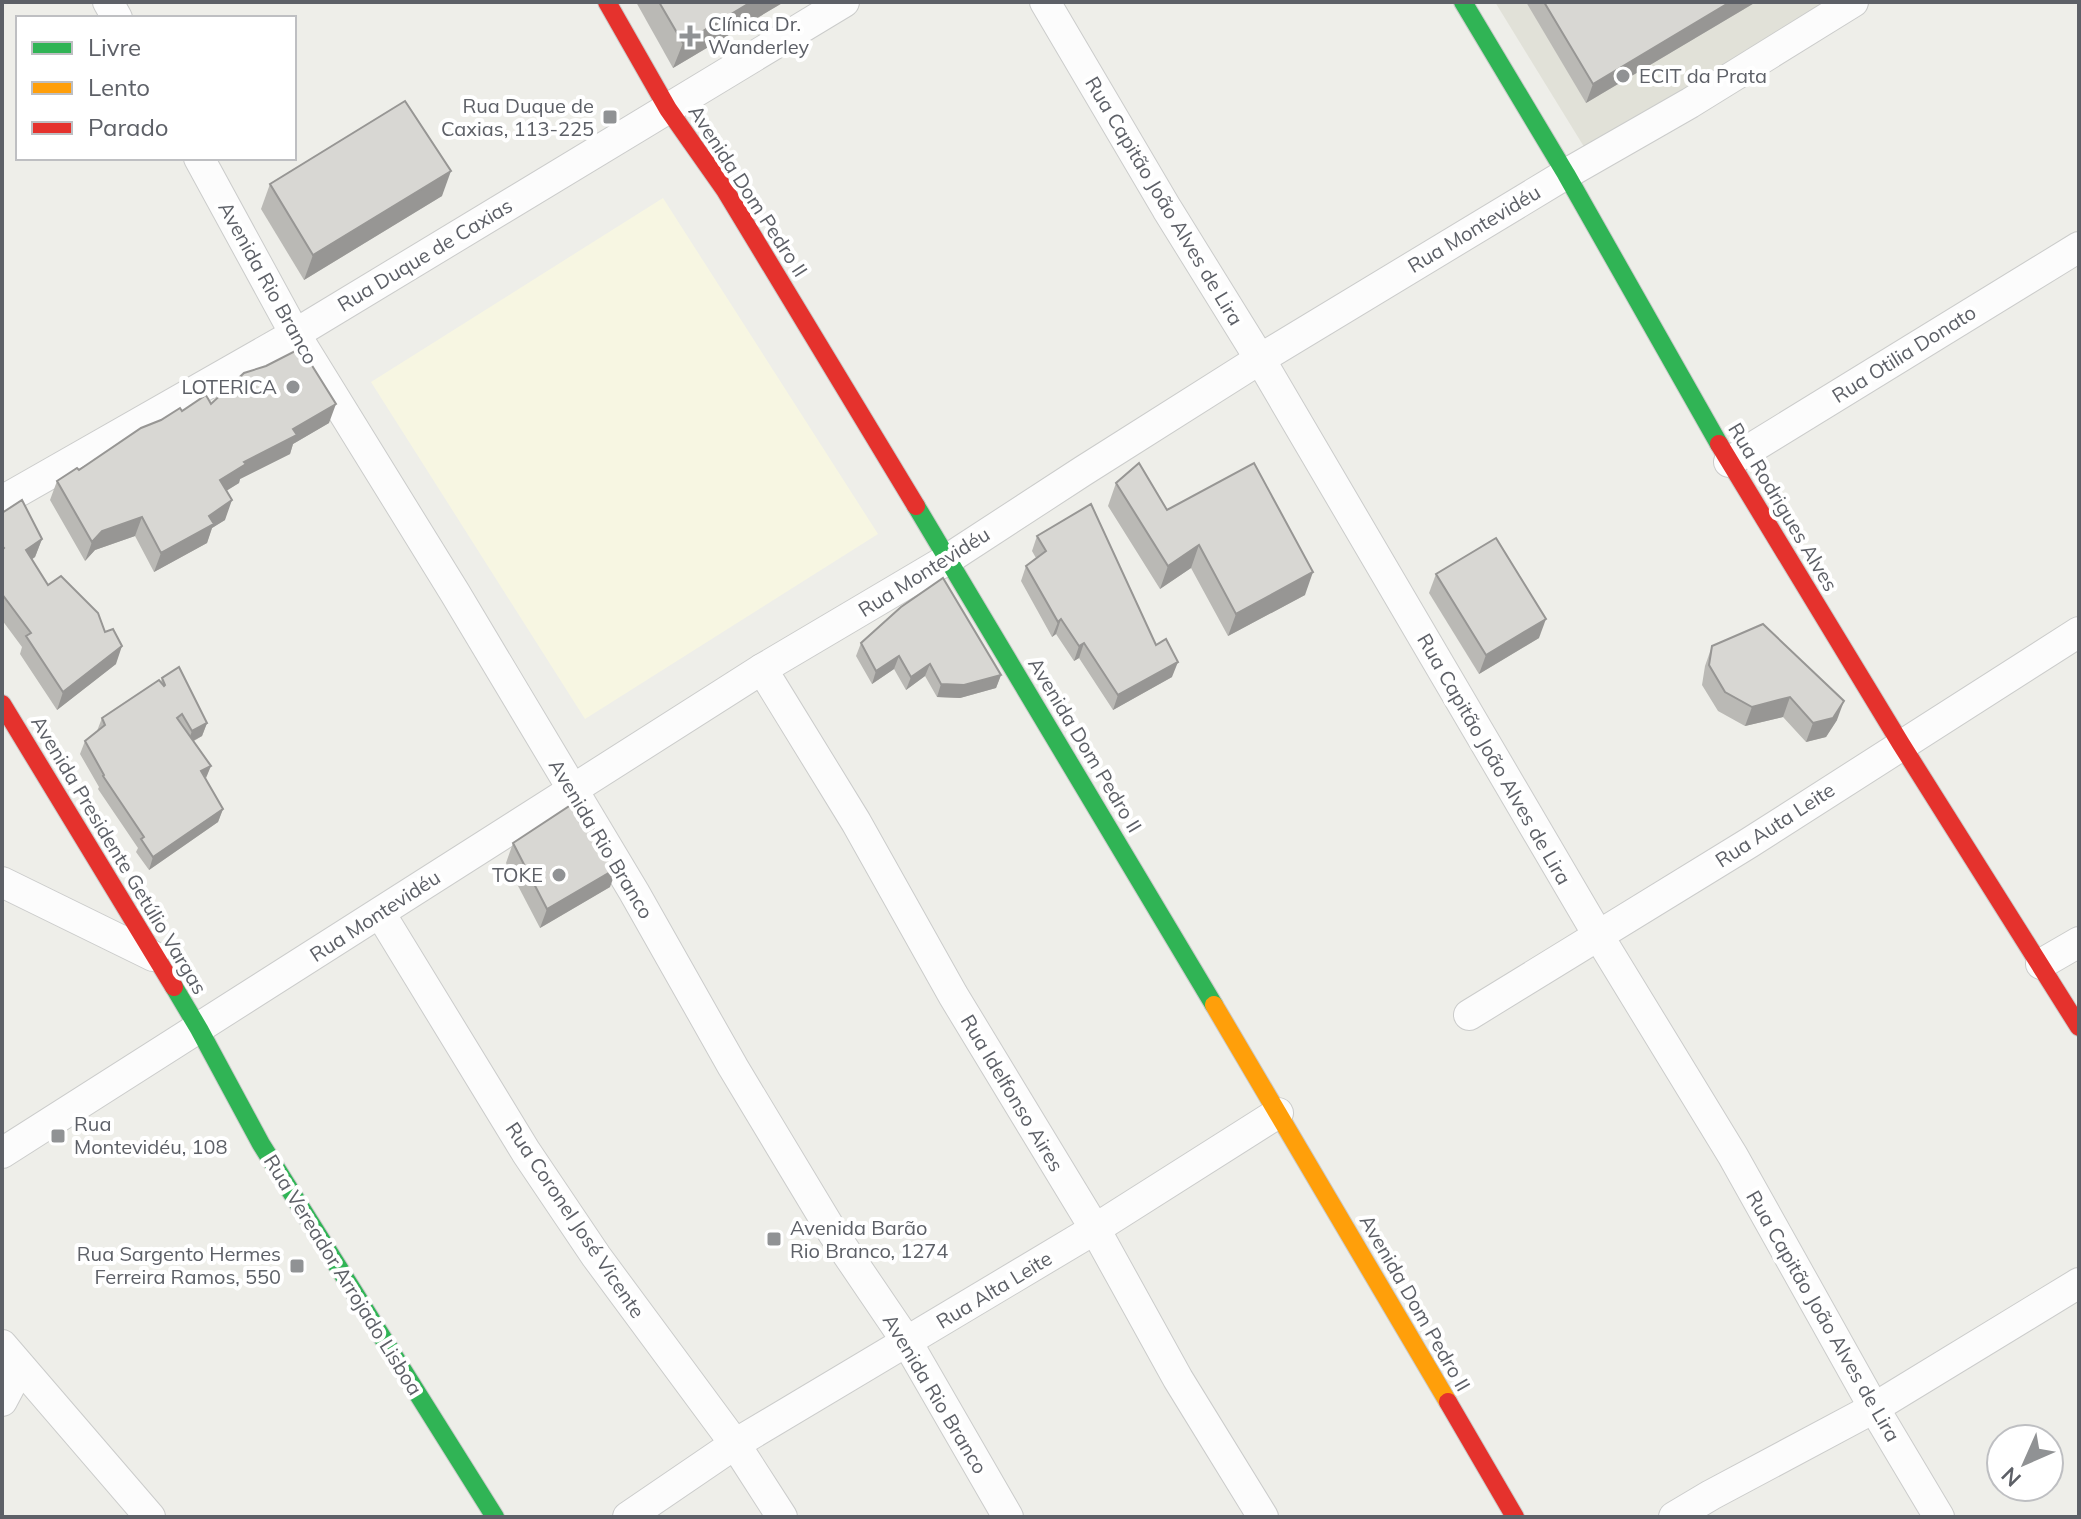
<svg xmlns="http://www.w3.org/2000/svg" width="2081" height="1519" viewBox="0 0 2081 1519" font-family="Mulish,sans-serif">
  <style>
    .commercial { fill: #f7f6e2 }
    .education { fill: #e1e1d8 }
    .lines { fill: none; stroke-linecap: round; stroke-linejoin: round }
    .street-casing { stroke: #cbcccb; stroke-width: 32 }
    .fast-casing { stroke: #cacbca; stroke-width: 20 }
    .slow-casing { stroke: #cacbca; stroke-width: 20 }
    .jam-casing { stroke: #cacbca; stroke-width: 20 }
    .street { stroke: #fcfcfc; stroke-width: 30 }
    .fast { stroke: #30b455; stroke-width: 18 }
    .slow { stroke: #ff9f0a; stroke-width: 18 }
    .jam { stroke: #e5322d; stroke-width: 18 }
    .wall { fill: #bab9b5 }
    .shaded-wall { fill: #979694 }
    .building { fill: #d8d7d3; stroke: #979694; stroke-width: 2 }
    .poi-dot { fill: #909294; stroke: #fff; stroke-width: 3 }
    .labels { text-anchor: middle; stroke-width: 8; stroke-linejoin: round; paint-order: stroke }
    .poi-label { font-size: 20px; fill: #5d6067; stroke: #fff; text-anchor: start }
    .street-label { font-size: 20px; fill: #5d6067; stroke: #fff }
  </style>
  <rect width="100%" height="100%" fill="#eeeee9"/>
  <!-- commercial -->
  <polygon class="commercial" points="663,198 878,534 585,719 371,382"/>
  <!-- education -->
  <polygon class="education" points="1495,2 1828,2 1586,150"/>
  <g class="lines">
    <defs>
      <g id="street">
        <polyline points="108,2 117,18"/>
        <polyline points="1045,2 1167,209 1260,359 1598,935 1733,1156 1874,1408 1939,1517"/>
        <polyline points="199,158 295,334 455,593 634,892 733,1067 833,1233 907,1342 1008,1517"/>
        <polyline points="1729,462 2079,247"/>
        <polyline points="2,501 295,334 844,2"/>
        <polyline points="762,669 856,822 953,995 1095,1229 1178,1379 1263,1517"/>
        <polyline points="2,882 153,956"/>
        <polyline points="380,913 526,1152 596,1256 735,1444 782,1517"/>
        <polyline points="2041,964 2079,942"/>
        <polyline points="1469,1015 1749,843 2079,632"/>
        <polyline points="2,1153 762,669 948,559 1083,471 1260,359 1566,174 1690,103 1853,2"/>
        <polyline points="2,1345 150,1517"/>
        <polyline points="2,1401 20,1367"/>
        <polyline points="628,1517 735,1444 1095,1229 1278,1113"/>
        <polyline points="1674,1517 1711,1495 1874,1408 2079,1283"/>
      </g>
      <g id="fast">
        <polyline points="1463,2 1566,174 1719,444"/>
        <polyline points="916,506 1214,1005"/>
        <polyline points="174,987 199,1029 261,1144 495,1517"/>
      </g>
      <polyline id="slow" points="1214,1005 1448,1402"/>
      <g id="jam">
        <polyline points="607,2 668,109 725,190 916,506"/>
        <polyline points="1719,444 1901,744 2079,1027"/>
        <polyline points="2,704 174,987"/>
        <polyline points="1448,1402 1515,1517"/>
      </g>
    </defs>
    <!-- street casing -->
    <use href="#street" class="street-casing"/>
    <!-- fast casing -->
    <use href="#fast" class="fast-casing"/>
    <!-- slow casing -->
    <use href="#slow" class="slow-casing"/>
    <!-- jam casing -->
    <use href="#jam" class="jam-casing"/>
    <!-- street -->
    <use href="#street" class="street"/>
    <!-- fast -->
    <use href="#fast" class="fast"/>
    <!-- slow -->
    <use href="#slow" class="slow"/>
    <!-- jam -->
    <use href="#jam" class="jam"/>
  </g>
  <!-- wall -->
  <g class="wall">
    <polygon points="636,2 784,2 673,68"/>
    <polygon points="1526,2 1756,2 1586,103"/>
    <polygon points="270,184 442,196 304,280 261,209"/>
    <polygon points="211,404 329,423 293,444 290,454 240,479 239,483 226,491 225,520 212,528 207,543 154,572 135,536 95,550 85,561 50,500 57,481 182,411"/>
    <polygon points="1116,483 1167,510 1305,595 1228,636 1191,568 1160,589 1108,506"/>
    <polygon points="2,513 42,539 35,557 31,560 48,585 116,664 57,710 20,654 22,647 2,620"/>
    <polygon points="1037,536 1156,645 1172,677 1113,710 1079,658 1074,661 1056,634 1052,637 1021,581 1026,566 1036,558 1032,551"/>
    <polygon points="1436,574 1539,638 1479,674 1429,593"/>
    <polygon points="861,643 1001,675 996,688 960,698 937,697 925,676 906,690 894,669 872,684 856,656"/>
    <polygon points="1712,646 1837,720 1826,737 1806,742 1783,717 1745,726 1718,711 1702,685 1705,666"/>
    <polygon points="162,678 207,723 202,736 194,741 205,779 223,809 218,822 149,870 136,852 138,848 98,789 99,787 80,754 85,741 97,731 102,718 161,682"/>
    <polygon points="513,843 610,887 540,928 506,863"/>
  </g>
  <!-- shaded-wall -->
  <g class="shaded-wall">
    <polygon points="751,2 784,2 673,68 683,43"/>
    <polygon points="1730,2 1756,2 1586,103 1593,84"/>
    <polygon points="451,171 442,196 304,280 313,255"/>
    <polygon points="336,404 329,423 293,444 290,454 240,479 239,483 213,499 220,480 244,462 293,429"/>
    <polygon points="232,500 225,520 212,528 207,543 154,572 161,553 209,516"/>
    <polygon points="142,517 135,536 95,550 85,561 92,542 102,531"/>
    <polygon points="42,539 35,557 19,568 26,550"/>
    <polygon points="1199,545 1191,568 1160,589 1168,566"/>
    <polygon points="1313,572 1305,595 1228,636 1236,614"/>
    <polygon points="1061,619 1056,634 1052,637 1058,622"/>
    <polygon points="1546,619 1539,638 1479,674 1486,655"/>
    <polygon points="1084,643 1079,658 1074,661 1079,646"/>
    <polygon points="122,646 116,664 57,710 63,692"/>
    <polygon points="899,656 894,669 872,684 876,671"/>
    <polygon points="1178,662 1172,677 1113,710 1118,695"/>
    <polygon points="930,664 925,676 906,690 911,677"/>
    <polygon points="1001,675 996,688 960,698 937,697 941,684"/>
    <polygon points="1790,697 1783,717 1745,726 1752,707"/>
    <polygon points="1844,701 1837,720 1826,737 1806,742 1813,723"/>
    <polygon points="207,723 202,736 187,744 192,731"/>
    <polygon points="211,766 206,778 201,771"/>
    <polygon points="223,809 218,822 149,870 153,857"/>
    <polygon points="617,868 610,887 540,928 547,909"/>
  </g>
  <!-- building -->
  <g class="building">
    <polygon points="659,2 751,2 683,43"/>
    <polygon points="1544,2 1730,2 1593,84"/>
    <polygon points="405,101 451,171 313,255 270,184"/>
    <polygon points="301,348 336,404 293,429 297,435 244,462 246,464 220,480 232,500 209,516 214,524 161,553 142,517 102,531 92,542 57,481 77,468 79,470 141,428 161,420 180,408 182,411 206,395 211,404 244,373 266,366"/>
    <polygon points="1139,463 1167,510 1254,463 1313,572 1236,614 1199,545 1168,566 1116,483"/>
    <polygon points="22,500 42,539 26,550 48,585 61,576 98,613 105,632 113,629 122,646 63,692 26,636 31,633 2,594 2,550 4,548 2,546 2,513"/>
    <polygon points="1091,504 1156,645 1166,639 1178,662 1118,695 1084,643 1079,646 1061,619 1058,622 1026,566 1046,551 1037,536"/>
    <polygon points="1496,538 1546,619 1486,655 1436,574"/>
    <polygon points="943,578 1001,675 964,685 941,684 930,664 911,677 899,656 876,671 861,643 901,607"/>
    <polygon points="1763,624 1844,701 1833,718 1813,723 1790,697 1752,707 1725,692 1709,665 1712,646"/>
    <polygon points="179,667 207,723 192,731 182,714 177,718 211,766 201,771 223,809 153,857 141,839 144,837 103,776 104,775 85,741 105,725 102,718 159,680 164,686 165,685 162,678"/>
    <polygon points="577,801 617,868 547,909 513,843"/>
  </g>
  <!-- markers -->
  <g class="poi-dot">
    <path d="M686 24h8v8h8v8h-8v8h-8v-8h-8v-8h8z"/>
    <circle cx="1623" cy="76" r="8"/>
    <rect x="602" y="109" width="16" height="16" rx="4"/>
    <circle cx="293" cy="387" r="8"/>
    <circle cx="559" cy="875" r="8"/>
    <rect x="50" y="1128" width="16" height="16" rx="4"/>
    <rect x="766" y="1231" width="16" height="16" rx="4"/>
    <rect x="289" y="1258" width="16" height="16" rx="4"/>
  </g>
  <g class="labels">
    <!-- poi labels -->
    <g class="poi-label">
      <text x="708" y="31">Clínica Dr.<tspan x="708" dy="23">Wanderley</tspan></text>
      <text x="1639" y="83">ECIT da Prata</text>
      <text x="594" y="113" text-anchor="end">Rua Duque de<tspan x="594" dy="23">Caxias, 113-225</tspan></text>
      <text x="277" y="394" text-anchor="end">LOTERICA</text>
      <text x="543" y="882" text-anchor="end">TOKE</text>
      <text x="74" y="1131">Rua<tspan x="74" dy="23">Montevidéu, 108</tspan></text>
      <text x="790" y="1235">Avenida Barão<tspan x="790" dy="23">Rio Branco, 1274</tspan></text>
      <text x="281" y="1261" text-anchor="end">Rua Sargento Hermes<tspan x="281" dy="23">Ferreira Ramos, 550</tspan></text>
    </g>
    <!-- street labels -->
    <g class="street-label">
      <text transform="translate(748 191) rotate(57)" y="7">Avenida Dom Pedro II</text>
      <text transform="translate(1164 201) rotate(59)" y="7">Rua Capitão João Alves de Lira</text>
      <text transform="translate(1474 229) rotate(-31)" y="7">Rua Montevidéu</text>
      <text transform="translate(425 255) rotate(-31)" y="7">Rua Duque de Caxias</text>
      <text transform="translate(268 283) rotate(61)" y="7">Avenida Rio Branco</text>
      <text transform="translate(1904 354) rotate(-32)" y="7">Rua Otilia Donato</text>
      <text transform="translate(1783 507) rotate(59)" y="7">Rua Rodrigues Alves</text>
      <text transform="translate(924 572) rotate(-32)" y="7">Rua Montevidéu</text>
      <text transform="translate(1085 745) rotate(59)" y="7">Avenida Dom Pedro II</text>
      <text transform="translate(1494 759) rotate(60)" y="7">Rua Capitão João Alves de Lira</text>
      <text transform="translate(1775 825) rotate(-33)" y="7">Rua Auta Leite</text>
      <text transform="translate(601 839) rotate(59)" y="7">Avenida Rio Branco</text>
      <text transform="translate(119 855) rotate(59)" y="7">Avenida Presidente Getúlio Vargas</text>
      <text transform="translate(375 916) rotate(-33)" y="7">Rua Montevidéu</text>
      <text transform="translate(1012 1093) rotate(59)" y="7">Rua Idelfonso Aires</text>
      <text transform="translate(575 1220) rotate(56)" y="7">Rua Coronel José Vicente</text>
      <text transform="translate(343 1275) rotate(58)" y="7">Rua Vereador Arrojado Lisboa</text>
      <text transform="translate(994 1290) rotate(-31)" y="7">Rua Alta Leite</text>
      <text transform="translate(1415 1303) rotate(60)" y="7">Avenida Dom Pedro II</text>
      <text transform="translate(1823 1316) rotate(60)" y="7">Rua Capitão João Alves de Lira</text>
      <text transform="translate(935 1394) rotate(59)" y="7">Avenida Rio Branco</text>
    </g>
  </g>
  <!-- border -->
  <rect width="2081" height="1519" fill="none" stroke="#5d6067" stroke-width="8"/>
  <!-- legend -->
  <rect x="16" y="16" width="280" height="144" fill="#ffffff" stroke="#bebfc2" stroke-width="2"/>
  <rect x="32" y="42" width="40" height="12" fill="#30b455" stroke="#bebfc2" stroke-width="2"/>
  <text x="88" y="56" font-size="24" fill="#5d6067">Livre</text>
  <rect x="32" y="82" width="40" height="12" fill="#ff9f0a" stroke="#bebfc2" stroke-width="2"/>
  <text x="88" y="96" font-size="24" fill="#5d6067">Lento</text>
  <rect x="32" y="122" width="40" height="12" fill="#e5322d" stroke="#bebfc2" stroke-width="2"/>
  <text x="88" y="136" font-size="24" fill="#5d6067">Parado</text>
  <!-- north arrow -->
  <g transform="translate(2025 1463) rotate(225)"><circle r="38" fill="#ffffff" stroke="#bebfc2" stroke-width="2"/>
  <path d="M0-6L14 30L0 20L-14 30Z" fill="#909294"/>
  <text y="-12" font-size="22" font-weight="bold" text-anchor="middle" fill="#5d6067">N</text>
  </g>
</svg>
